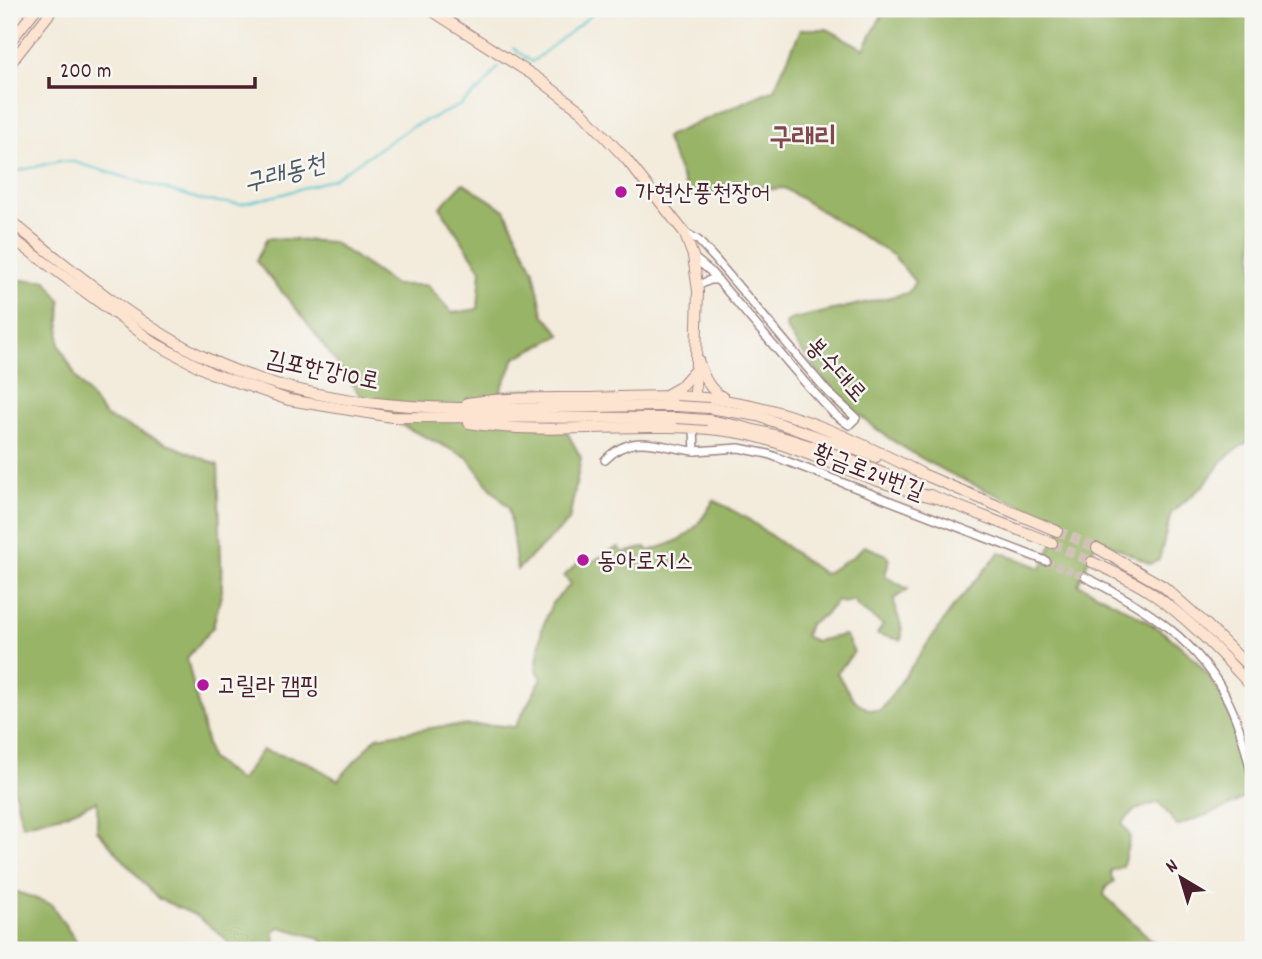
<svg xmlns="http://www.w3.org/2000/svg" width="1262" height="959" viewBox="0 0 1262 959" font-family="Dekko,'Poor Story',sans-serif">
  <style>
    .forest { fill: #98b466; stroke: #716a48; stroke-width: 2 }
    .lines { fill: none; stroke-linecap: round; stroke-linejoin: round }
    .stream { stroke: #56c4cc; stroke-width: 2 }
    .street-tunnel { stroke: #d1c2b8; stroke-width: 7; stroke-dasharray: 7 3.5; stroke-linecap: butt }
    .secondary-tunnel { stroke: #d1c2b8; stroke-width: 10; stroke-dasharray: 10 5; stroke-linecap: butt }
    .street-casing { stroke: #9e8583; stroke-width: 10 }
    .secondary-casing { stroke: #9e8583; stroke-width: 12 }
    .street { stroke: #fff; stroke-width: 7 }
    .secondary { stroke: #fde4d1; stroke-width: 10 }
    .secondary-bridge-casing { stroke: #9e8583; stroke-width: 12; stroke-linecap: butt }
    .secondary-bridge { stroke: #fde4d1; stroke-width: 10 }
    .poi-dot { fill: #b5179e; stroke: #f6f6f2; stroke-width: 2.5 }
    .labels { text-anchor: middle; stroke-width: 5; stroke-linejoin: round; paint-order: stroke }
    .poi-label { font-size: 24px; fill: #4a1f2b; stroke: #f6f6f2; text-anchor: start }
    .street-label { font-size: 24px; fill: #4a1f2b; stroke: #f6f6f2 }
    .water-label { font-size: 26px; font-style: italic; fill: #4e5963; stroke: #f6f6f2 }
    .quarter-label { font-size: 28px; font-weight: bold; fill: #81484b; stroke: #f6f6f2 }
  </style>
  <rect width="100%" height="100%" fill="#f6f6f2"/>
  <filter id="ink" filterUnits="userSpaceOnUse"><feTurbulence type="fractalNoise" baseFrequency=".0143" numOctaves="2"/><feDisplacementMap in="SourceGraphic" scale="14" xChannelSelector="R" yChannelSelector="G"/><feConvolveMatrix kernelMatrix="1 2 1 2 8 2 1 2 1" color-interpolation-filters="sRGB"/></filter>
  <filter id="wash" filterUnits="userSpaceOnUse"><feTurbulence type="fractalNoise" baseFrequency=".00686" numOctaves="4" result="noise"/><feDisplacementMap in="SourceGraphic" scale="28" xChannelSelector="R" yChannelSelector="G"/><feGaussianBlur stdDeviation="1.57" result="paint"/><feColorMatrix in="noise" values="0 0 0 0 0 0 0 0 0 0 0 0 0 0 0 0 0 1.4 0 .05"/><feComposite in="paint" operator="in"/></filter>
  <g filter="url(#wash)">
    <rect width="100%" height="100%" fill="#f3ebdb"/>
    <!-- forest -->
    <g class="forest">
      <path d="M892,9h361v429l-27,19 -23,29 -32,27 -12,47 -9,4 -52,-26 -20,46c59,30 121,59 149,124 11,26 18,54 26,81 -18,20 -51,26 -76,37l-18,-24 -24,8 -13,13 8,13 -7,30 -8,4h-4v6l3,5 -8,6 -2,8 58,55h-832l-11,-12 -39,-11 -6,4 1,19h-46l-2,-10 -30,-24 -40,-18 -60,-68v-29l-31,13 -44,11 -7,-32 -6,-15v-402h6l-6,-25v-71h37l15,21 -2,43 18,35 29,38 112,48 4,126 -9,36 -26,31 23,100 30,23 22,-31 45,12 31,18 39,-43 66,-11 51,-1 21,2 27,-49 -6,-9 6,-40 10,-26 19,-19 -7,-8 16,-15 6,4 32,-18 6,6 22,-6 3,4c38,-12 44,-16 65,-51l34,19 76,55 30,-18 10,-10 21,8 4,6 -4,16 23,13 -14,10c0,14 11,26 7,41l-24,-6 6,-9 -26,-19 -2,-6 -10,3 -8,-2 -14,15 -14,8 -4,12 10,5 30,-6 9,17 -17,21c11,18 21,40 44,37l72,-103 47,-55 41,16 21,-45c-51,-23 -104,-42 -151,-71 -51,-29 -94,-75 -125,-124v-4l4,-4 118,-27 7,-11 -21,-26 -110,-68 -95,8 -24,-59 109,-48 27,-60h26l37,20 18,-34z"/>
      <polygon points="463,183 505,210 534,271 543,314 561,335 515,358 500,392 543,388 581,458 569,521 517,570 509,508 487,484 467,457 372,411 299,312 256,261 267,238 333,242 395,285 427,285 452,313 478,309 481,270 440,207"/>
      <polygon points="9,889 51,904 82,950 9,950"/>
    </g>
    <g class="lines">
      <!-- stream -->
      <g class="stream">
        <polyline points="513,48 532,62 599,9"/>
        <polyline points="9,173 60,161 74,162 205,201 241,204 283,194 333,179 411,127 459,106 483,87 498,67"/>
      </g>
    </g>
  </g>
  <g filter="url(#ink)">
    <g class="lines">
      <!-- street-tunnel -->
      <polyline class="street-tunnel" points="1046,561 1085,577"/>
      <!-- secondary-tunnel -->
      <g class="secondary-tunnel">
        <polyline points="1057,531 1097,548"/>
        <polyline points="1052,543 1092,562"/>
      </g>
      <defs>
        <g id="street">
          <polyline points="684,232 698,240 716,260 827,391 856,418 849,425 834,414 808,386 710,271 693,257"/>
          <polyline points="697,286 710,280 718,280"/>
          <polyline points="694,429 695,451 739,448 768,454 1046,561"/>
          <path d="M605,460c29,-30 55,-12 90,-9"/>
          <path d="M1085,577c59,29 116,65 144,126 12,25 18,52 24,78"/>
        </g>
        <g id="secondary">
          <polyline points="429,9 536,77 582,112 626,159 684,232 693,256 698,291 694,429"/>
          <polyline points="9,43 36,9"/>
          <polyline points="9,65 53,9"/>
          <path d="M9,220c62,49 124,102 195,137 146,70 315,48 472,49"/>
          <polyline points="9,236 156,344 211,373 289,400 392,417 677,418"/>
          <path d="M698,360c6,17 10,29 26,38"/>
          <polyline points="664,396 680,387 695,370"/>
          <path d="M467,403c39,-6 79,-5 118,-5 48,-1 97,-5 144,3 67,10 131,41 190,71"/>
          <polyline points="709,408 758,416 876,457"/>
          <path d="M708,420c74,13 140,37 209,68"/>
          <path d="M469,423c87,14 177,-4 265,9 28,4 55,15 81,25 40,16 79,31 121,41"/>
          <polyline points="913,470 1057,531"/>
          <polyline points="930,495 1052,543"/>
          <polyline points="1097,548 1163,586 1207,625 1253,671"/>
          <path d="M1092,562c20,9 40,18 58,30 39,26 71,62 103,96"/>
        </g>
      </defs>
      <!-- street casing -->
      <use href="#street" class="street-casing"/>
      <!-- secondary casing -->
      <use href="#secondary" class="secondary-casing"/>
      <!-- street -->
      <use href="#street" class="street"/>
      <!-- secondary -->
      <use href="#secondary" class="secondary"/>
      <defs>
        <g id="secondary-bridge">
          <polyline points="676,406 709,408"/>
          <polyline points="677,418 708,420"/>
        </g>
      </defs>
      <!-- secondary-bridge casing -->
      <use href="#secondary-bridge" class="secondary-bridge-casing"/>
      <!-- secondary-bridge -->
      <use href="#secondary-bridge" class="secondary-bridge"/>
    </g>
  </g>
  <!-- markers -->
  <g class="poi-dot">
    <circle cx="621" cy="192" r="7"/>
    <circle cx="583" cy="560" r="7"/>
    <circle cx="203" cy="685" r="7"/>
  </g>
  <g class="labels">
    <!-- poi labels -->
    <g class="poi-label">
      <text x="635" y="200">가현산풍천장어</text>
      <text x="597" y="568">동아로지스</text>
      <text x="217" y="693">고릴라 캠핑</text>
    </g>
    <!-- street labels -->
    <g class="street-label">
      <text transform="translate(323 369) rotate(12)" y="8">김포한강10로</text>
      <text transform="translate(837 369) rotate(48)" y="8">봉수대로</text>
      <text transform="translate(869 471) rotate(21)" y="8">황금로24번길</text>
    </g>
    <!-- water labels -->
    <g class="water-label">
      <text transform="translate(284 172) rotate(-15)" y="9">구래동천</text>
    </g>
    <!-- quarter labels -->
    <g class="quarter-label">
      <text x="803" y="145">구래리</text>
    </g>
  </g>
  <!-- margin -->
  <rect width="1262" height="959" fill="none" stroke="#f6f6f2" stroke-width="35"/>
  <!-- north arrow -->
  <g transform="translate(1181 878) rotate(322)" stroke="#f6f6f2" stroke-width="5" paint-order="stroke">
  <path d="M0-5L12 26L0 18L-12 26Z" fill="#4a1f2b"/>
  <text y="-10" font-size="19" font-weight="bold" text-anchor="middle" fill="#4a1f2b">N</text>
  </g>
  <!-- scale -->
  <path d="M49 77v10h206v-10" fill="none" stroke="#4a1f2b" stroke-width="3.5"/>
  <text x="60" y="77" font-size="21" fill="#4a1f2b" stroke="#f6f6f2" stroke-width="5" paint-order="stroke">200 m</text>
</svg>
